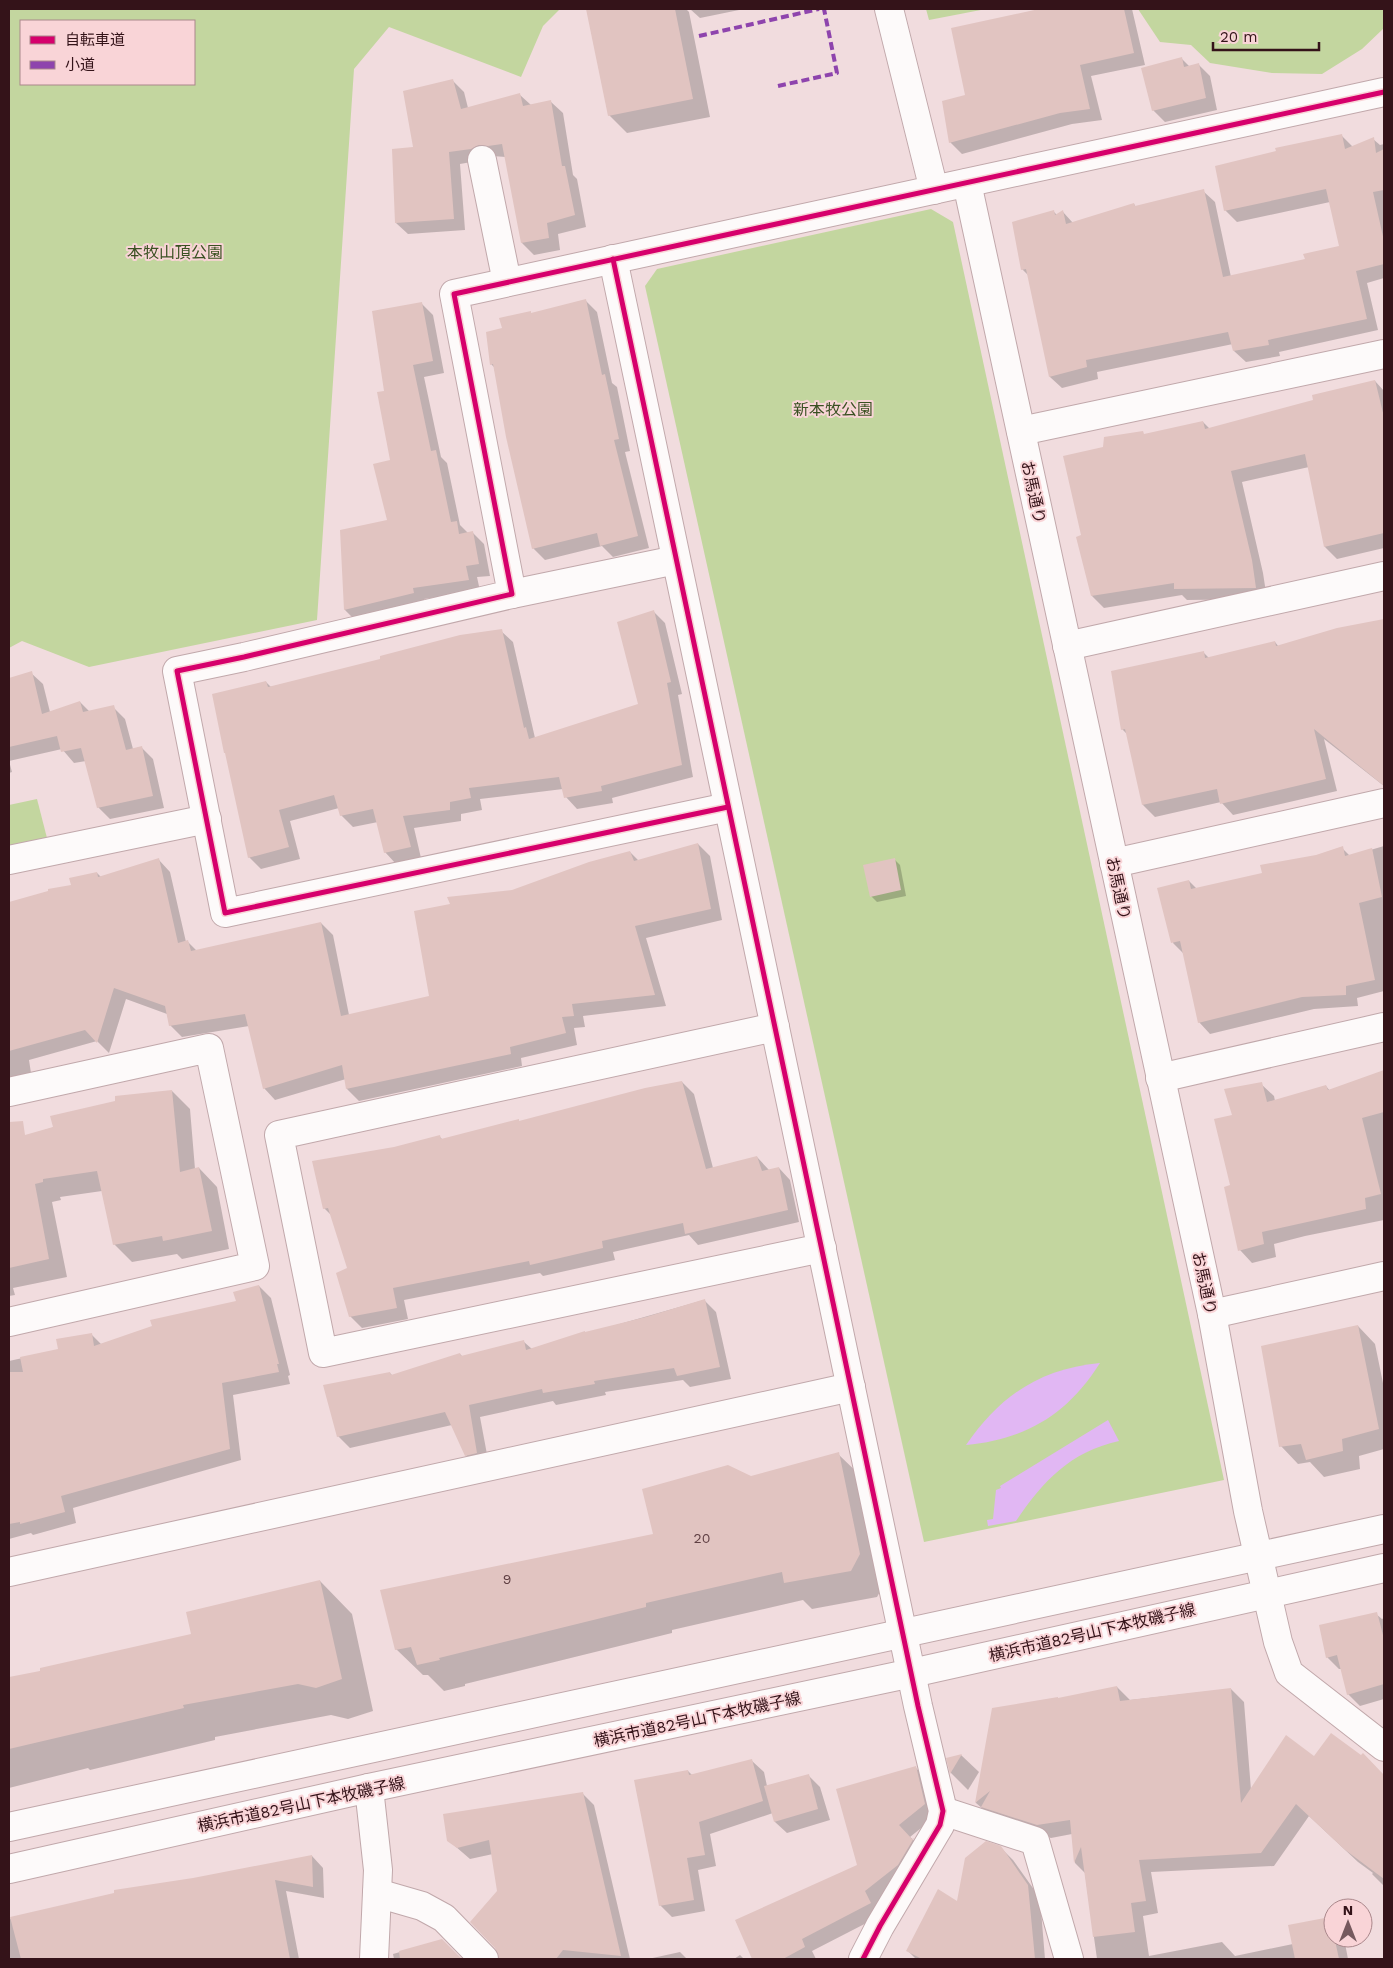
<svg xmlns="http://www.w3.org/2000/svg" width="1393" height="1968" viewBox="0 0 1393 1968" font-family="'Work Sans','Noto Sans JP',sans-serif">
  <style>
    .green { fill: #c3d69f; fill-rule: evenodd }
    .water { fill: #e1b7f3 }
    .shadow { fill: #0003 }
    .building { fill: #e1c4c1 }
    .lines { fill: none; stroke-linecap: round; stroke-linejoin: round }
    .minor-casing { stroke: #c1a8ab; stroke-width: 30 }
    .major-casing { stroke: #c1a8ab; stroke-width: 30 }
    .minor { stroke: #fdfafa; stroke-width: 28 }
    .major { stroke: #fdfafa; stroke-width: 28 }
    .quiet { stroke: #8e44ad; stroke-width: 4; stroke-dasharray: 8 4; stroke-linecap: butt }
    .cycleway-casing { stroke: #f9d4d7; stroke-width: 8 }
    .cycleway { stroke: #d6006c; stroke-width: 5 }
    .labels { text-anchor: middle; stroke-width: 4; stroke-linejoin: round; paint-order: stroke }
    .number-label { font-size: 14px; fill: #5f3f43 }
    .park-label { font-size: 16px; fill: #3a5122; stroke: #f9d4d7 }
    .street-label { font-size: 16px; fill: #341319; stroke: #f9d4d7 }
  </style>
  <rect width="100%" height="100%" fill="#f1dcde"/>
  <!-- green -->
  <g class="green">
    <path d="M9,9h551l-17,17 -22,51 -132,-50 -35,42 -37,551 -228,47 -67,-26 -13,7zM21,21h173v63h-173z"/>
    <polygon points="926,9 986,9 929,20"/>
    <polygon points="1138,9 1384,9 1384,28 1362,49 1322,74 1272,73 1210,63 1191,45 1160,42"/>
    <polygon points="931,209 953,222 1224,1480 924,1542 645,286 657,269"/>
    <polygon points="37,799 47,838 9,846 9,805"/>
  </g>
  <!-- water -->
  <g class="water">
    <path d="M1100,1363c-33,52 -74,76 -134,82 34,-49 73,-76 134,-82z"/>
    <path d="M1108,1420l11,21c-49,11 -76,40 -103,80l-28,5 -1,-6 6,-1 3,-29 5,-2 -1,-2z"/>
  </g>
  <!-- shadow -->
  <g class="shadow">
    <polygon points="594,9 686,9 689,12 710,117 627,133 609,115 587,10"/>
    <polygon points="690,9 744,9 700,18"/>
    <polygon points="1044,9 1132,9 1145,65 1091,76 1102,120 1072,124 962,154 950,142 966,96 953,29"/>
    <polygon points="1182,59 1190,67 1199,65 1210,76 1217,110 1165,122 1153,110"/>
    <polygon points="452,80 464,92 468,108 520,95 531,105 551,102 563,113 573,175 577,179 586,227 558,234 560,250 534,255 522,243 506,157 492,156 483,160 460,164 465,230 408,234 396,223 415,149"/>
    <polygon points="1341,135 1353,147 1373,139 1380,145 1384,144 1384,278 1367,283 1378,330 1279,352 1280,356 1246,362 1234,351 1233,344 1097,372 1098,379 1062,388 1050,377 1029,276 1022,269 1054,212 1057,215 1063,212 1073,223 1134,204 1136,207 1203,191 1215,202 1231,277 1306,260 1340,247 1330,202 1237,222 1225,210"/>
    <polygon points="585,300 597,312 612,383 617,387 630,451 625,452 649,548 613,557 602,546 545,560 533,548 494,367 491,364 503,329 530,312 532,314"/>
    <polygon points="421,303 433,315 444,373 424,377 441,457 447,463 460,525 468,533 472,532 484,544 490,576 477,577 480,591 424,599 425,605 357,622 345,610 341,531 388,521 391,461 385,392"/>
    <polygon points="1375,381 1384,391 1384,548 1337,559 1325,547 1309,467 1242,482 1263,573 1267,599 1187,600 1182,595 1104,608 1092,596 1082,536 1104,448 1145,435 1203,422 1210,429 1314,401"/>
    <polygon points="653,611 665,623 682,694 678,695 693,777 612,798 613,803 577,809 566,797 563,789 480,799 482,810 461,814 461,821 414,828 421,858 396,864 385,852 378,822 353,827 341,815 339,808 290,821 300,859 261,869 249,857 266,682 271,687 501,631 513,642 535,738 640,705"/>
    <polygon points="1384,620 1384,786 1324,739 1337,791 1233,815 1221,802 1155,817 1143,805 1128,735 1122,729 1203,652 1209,658 1275,642 1279,647 1338,629"/>
    <polygon points="31,673 43,684 50,712 80,702 90,712 113,707 125,719 133,749 141,747 153,759 164,808 110,819 98,807 86,761 74,763 62,749 9,761 12,772 9,773 9,679"/>
    <polygon points="698,844 710,856 722,920 646,938 666,1006 583,1016 585,1027 574,1028 577,1045 521,1058 522,1066 359,1101 347,1089 346,1079 275,1100 264,1088 249,1026 182,1037 170,1025 167,1014 126,999 109,1053 97,1041 29,1060 31,1073 9,1079 9,903 72,886 97,873 101,877 159,860 170,872 186,942 188,942 197,951 321,923 333,935 349,1015 430,997 512,892 630,852 639,861"/>
    <polygon points="1384,846 1384,991 1357,998 1358,1006 1314,1009 1210,1034 1199,1022 1184,954 1173,943 1189,881 1197,889 1263,874 1342,848 1350,856"/>
    <polygon points="894,859 900,865 906,896 877,902 871,896"/>
    <polygon points="1384,1071 1384,1220 1305,1236 1274,1244 1276,1257 1252,1263 1240,1250 1232,1186 1233,1116 1261,1084 1274,1096 1275,1101 1326,1086 1330,1091"/>
    <polygon points="682,1082 694,1094 713,1168 757,1157 769,1170 779,1168 790,1180 799,1222 698,1245 689,1235 613,1252 615,1260 543,1276 540,1273 404,1300 408,1319 362,1328 350,1316 349,1269 332,1216 324,1208 394,1148 440,1137 443,1140 520,1122"/>
    <polygon points="172,1091 190,1109 195,1169 199,1168 217,1187 229,1249 182,1259 177,1254 132,1262 114,1244 102,1191 60,1197 61,1200 52,1202 67,1277 13,1288 15,1295 9,1296 9,1141"/>
    <polygon points="259,1286 271,1298 290,1375 288,1376 290,1384 233,1395 241,1460 73,1508 76,1523 33,1535 31,1533 9,1539 9,1361 59,1350 91,1334 102,1345 237,1302"/>
    <polygon points="704,1300 716,1312 731,1379 690,1387 683,1380 605,1392 606,1395 556,1405 553,1401 480,1417 489,1465 478,1467 466,1455 452,1425 350,1448 338,1436 390,1373 393,1376 460,1354 463,1357 524,1342 532,1349"/>
    <polygon points="1358,1326 1375,1344 1384,1388 1384,1449 1359,1456 1360,1469 1324,1477 1310,1462 1298,1464 1281,1446"/>
    <polygon points="838,1454 865,1480 886,1581 877,1597 812,1609 803,1600 672,1630 672,1633 465,1684 465,1686 444,1691 428,1675 423,1675 396,1649 654,1535 751,1478"/>
    <polygon points="320,1581 352,1614 373,1711 348,1719 331,1715 215,1737 215,1740 90,1770 88,1768 9,1788 9,1679 193,1635"/>
    <polygon points="1376,1614 1382,1619 1384,1618 1384,1699 1360,1706 1348,1694 1342,1669 1339,1669 1327,1657"/>
    <polygon points="1117,1687 1130,1700 1231,1689 1244,1702 1251,1790 1314,1758 1361,1756 1363,1754 1384,1776 1384,1886 1372,1874 1373,1873 1358,1862 1309,1816 1274,1866 1151,1872 1158,1913 1143,1916 1149,1956 1222,1942 1235,1956 1293,1944 1329,1918 1333,1922 1333,1938 1344,1938 1348,1959 1097,1959 1085,1873 1075,1863 1072,1834 1051,1838 996,1820 976,1803 993,1709 1059,1699"/>
    <polygon points="961,1755 979,1772 968,1790 951,1773 948,1759"/>
    <polygon points="752,1761 764,1772 767,1786 808,1775 820,1787 830,1820 787,1833 775,1822 773,1813 710,1834 716,1866 698,1870 705,1911 672,1917 660,1905 688,1771 692,1775"/>
    <polygon points="916,1768 928,1780 936,1816 910,1837 925,1850 910,1876 876,1904 882,1915 812,1951 816,1959 754,1959 736,1921 858,1866"/>
    <polygon points="582,1793 594,1805 630,1959 500,1959 498,1891 493,1854 470,1859 448,1840"/>
    <polygon points="1001,1848 1013,1860 1040,1898 1045,1959 916,1959 907,1950 958,1903"/>
    <polygon points="312,1856 323,1868 324,1898 286,1891 299,1959 9,1959 9,1919 115,1894"/>
    <polygon points="442,1940 461,1959 394,1959 393,1954"/>
    <polygon points="680,1952 687,1959 648,1959"/>
    <polygon points="740,1955 744,1959 734,1959"/>
  </g>
  <!-- building -->
  <g class="building">
    <polygon points="586,9 675,9 693,99 608,116"/>
    <polygon points="1039,9 1124,9 1134,53 1080,65 1090,109 1060,113 949,143 942,101 965,95 951,28"/>
    <polygon points="1182,57 1184,67 1199,63 1206,98 1152,111 1141,68"/>
    <polygon points="453,79 461,109 520,93 523,106 551,100 562,166 565,166 575,215 547,223 549,238 521,243 502,144 488,146 479,145 471,149 449,152 454,219 395,223 392,149 413,147 403,91"/>
    <polygon points="1342,134 1345,149 1374,137 1376,153 1384,149 1384,190 1373,192 1384,241 1384,264 1356,271 1367,319 1268,340 1269,345 1233,351 1228,332 1086,360 1087,367 1049,377 1026,269 1021,270 1012,222 1054,210 1055,215 1063,210 1066,224 1134,203 1135,206 1204,189 1223,277 1305,259 1303,254 1339,246 1326,189 1224,211 1215,166 1276,151 1275,148"/>
    <polygon points="586,299 602,375 605,374 619,439 614,440 638,536 600,546 597,533 532,549 506,437 493,364 490,365 486,332 502,328 499,318 531,311 531,313"/>
    <polygon points="422,302 433,361 413,365 431,451 436,450 451,522 457,521 459,534 473,531 479,564 466,566 469,580 413,588 414,593 344,610 340,530 387,520 373,464 390,460 377,392 384,391 372,311"/>
    <polygon points="1375,380 1384,417 1384,533 1324,547 1305,454 1231,471 1252,560 1256,588 1174,589 1174,583 1091,596 1076,537 1081,535 1063,456 1103,447 1104,437 1143,431 1144,434 1203,421 1205,429 1313,400 1312,395"/>
    <polygon points="654,610 671,682 667,683 682,765 601,786 602,791 564,798 559,777 469,788 471,798 450,802 450,810 403,816 411,847 384,853 373,809 340,816 334,795 279,810 289,847 248,858 225,753 224,753 212,694 266,681 268,687 380,659 380,656 460,635 502,629 524,728 526,727 529,739 638,704 617,622"/>
    <polygon points="1384,619 1384,786 1314,729 1326,779 1220,804 1217,789 1142,805 1125,729 1121,730 1111,671 1204,651 1205,658 1275,641 1276,646 1337,628"/>
    <polygon points="32,671 42,714 80,701 83,712 114,705 126,750 142,746 153,796 97,808 81,748 61,752 57,736 9,747 9,678"/>
    <polygon points="698,843 711,909 635,926 655,995 572,1004 574,1016 562,1017 566,1033 510,1047 511,1054 346,1089 342,1065 263,1089 245,1014 169,1026 165,1006 114,988 97,1043 85,1030 9,1051 9,902 48,891 48,889 71,885 69,878 97,872 98,877 159,858 178,943 188,940 191,951 321,922 341,1016 429,996 414,911 450,904 447,897 512,890 589,862 630,851 634,861"/>
    <polygon points="1343,846 1345,856 1372,848 1382,897 1359,903 1375,980 1346,986 1346,995 1302,997 1198,1023 1180,941 1171,943 1157,888 1189,880 1191,889 1262,873 1260,865 1316,855"/>
    <polygon points="895,858 901,890 870,897 863,865"/>
    <polygon points="1384,1070 1384,1112 1362,1118 1381,1194 1365,1198 1366,1209 1262,1232 1264,1244 1238,1251 1224,1187 1230,1185 1214,1119 1232,1115 1224,1089 1262,1082 1267,1102 1326,1085 1328,1090"/>
    <polygon points="682,1081 706,1169 757,1156 762,1171 779,1167 788,1210 685,1234 683,1223 602,1241 603,1248 530,1265 529,1261 393,1288 397,1308 349,1317 336,1273 347,1268 328,1208 323,1209 312,1161 394,1147 440,1135 441,1139 519,1119 519,1121 645,1088"/>
    <polygon points="172,1090 180,1172 199,1167 212,1231 163,1241 162,1236 113,1245 97,1171 43,1179 43,1182 35,1184 49,1259 9,1268 9,1122 23,1121 25,1135 53,1127 50,1116 115,1101 115,1096"/>
    <polygon points="259,1285 279,1364 277,1364 279,1372 222,1383 230,1449 61,1496 65,1512 20,1524 20,1522 9,1524 9,1372 23,1372 20,1357 58,1349 56,1339 92,1333 94,1346 152,1326 150,1320 236,1301 233,1292"/>
    <polygon points="705,1299 720,1367 677,1376 674,1368 594,1381 595,1384 543,1393 542,1389 469,1405 477,1453 465,1456 445,1412 337,1437 323,1385 390,1372 391,1375 460,1353 461,1356 524,1340 526,1350 585,1331 585,1332 646,1317"/>
    <polygon points="1358,1325 1379,1429 1342,1439 1343,1451 1306,1460 1301,1444 1279,1447 1261,1346"/>
    <polygon points="839,1452 860,1554 851,1571 784,1583 782,1572 646,1603 646,1607 439,1658 440,1660 417,1665 411,1647 395,1650 380,1590 653,1534 642,1489 728,1465 751,1476"/>
    <polygon points="320,1580 342,1679 316,1688 298,1684 183,1705 184,1708 9,1749 9,1677 40,1671 40,1668 191,1634 186,1612"/>
    <polygon points="1377,1612 1384,1639 1384,1684 1347,1695 1337,1655 1326,1658 1319,1625"/>
    <polygon points="1117,1686 1120,1701 1231,1688 1241,1803 1286,1735 1314,1756 1331,1733 1361,1755 1363,1753 1384,1775 1384,1879 1344,1849 1296,1804 1261,1853 1139,1860 1146,1901 1131,1903 1135,1932 1093,1937 1081,1847 1074,1863 1070,1820 1037,1825 981,1807 990,1791 975,1803 992,1708 1058,1697 1058,1698"/>
    <polygon points="962,1754 950,1774 946,1758"/>
    <polygon points="752,1759 763,1801 699,1822 705,1855 687,1858 694,1900 659,1906 634,1780 688,1770 689,1775"/>
    <polygon points="916,1766 925,1804 899,1825 912,1839 914,1838 898,1865 865,1891 871,1903 802,1939 805,1947 783,1959 752,1959 735,1920 857,1865 836,1789"/>
    <polygon points="809,1774 818,1809 774,1822 764,1786"/>
    <polygon points="583,1792 621,1956 563,1950 556,1959 499,1959 495,1948 470,1922 497,1891 489,1840 457,1848 447,1841 443,1814"/>
    <polygon points="986,1841 1001,1846 1028,1885 1035,1959 922,1959 906,1951 938,1889 957,1901 965,1858"/>
    <polygon points="312,1855 313,1887 275,1880 290,1959 21,1959 10,1917 114,1893 114,1890 193,1878"/>
    <polygon points="1330,1917 1339,1959 1295,1959 1288,1925"/>
    <polygon points="442,1939 462,1959 400,1959 399,1951"/>
  </g>
  <g class="lines">
    <defs>
      <g id="minor">
        <polyline points="889,9 934,190"/>
        <polyline points="482,160 507,282"/>
        <polyline points="967,183 1212,1314 1248,1511 1278,1642 1289,1673 1384,1747"/>
        <polyline points="613,259 918,1706 943,1811 940,1825 880,1926 863,1959"/>
        <polyline points="1021,431 1384,354"/>
        <polyline points="512,594 676,560"/>
        <polyline points="1067,646 1384,576"/>
        <polyline points="728,807 225,913 177,671 244,657 512,594 454,294 1384,92"/>
        <polyline points="9,860 207,819"/>
        <polyline points="1114,863 1384,803"/>
        <polyline points="775,1027 279,1135 323,1353 822,1248"/>
        <polyline points="1160,1078 1384,1027"/>
        <polyline points="9,1092 209,1048 255,1266 9,1322"/>
        <polyline points="1212,1314 1384,1276"/>
        <polyline points="9,1572 851,1387"/>
        <polyline points="369,1788 378,1870 374,1959"/>
        <polyline points="943,1811 1035,1841 1069,1959"/>
        <polyline points="377,1893 422,1906 444,1918 484,1959"/>
      </g>
      <g id="major">
        <polyline points="9,1827 1384,1529"/>
        <polyline points="9,1869 369,1788 912,1673 1384,1568"/>
      </g>
    </defs>
    <!-- minor casing -->
    <use href="#minor" class="minor-casing"/>
    <!-- major casing -->
    <use href="#major" class="major-casing"/>
    <!-- minor -->
    <use href="#minor" class="minor"/>
    <!-- major -->
    <use href="#major" class="major"/>
    <!-- quiet -->
    <g class="quiet">
      <polyline points="699,36 819,9"/>
      <polyline points="778,86 837,73 824,9"/>
    </g>
    <defs>
      <g id="cycleway">
        <polyline points="613,259 918,1706 943,1811 940,1825 880,1926 863,1959"/>
        <polyline points="728,807 225,913 177,671 244,657 512,594 454,294 1384,92"/>
      </g>
    </defs>
    <!-- cycleway casing -->
    <use href="#cycleway" class="cycleway-casing"/>
    <!-- cycleway -->
    <use href="#cycleway" class="cycleway"/>
  </g>
  <g class="labels">
    <!-- number labels -->
    <g class="number-label">
      <text x="702" y="1543">20</text>
      <text x="507" y="1584">9</text>
    </g>
    <!-- park labels -->
    <g class="park-label">
      <text x="175" y="258">本牧山頂公園</text>
      <text x="833" y="415">新本牧公園</text>
    </g>
    <!-- street labels -->
    <g class="street-label">
      <text transform="translate(1034 492) rotate(78)" y="6">お馬通り</text>
      <text transform="translate(1119 888) rotate(78)" y="6">お馬通り</text>
      <text transform="translate(1205 1283) rotate(78)" y="6">お馬通り</text>
      <text transform="translate(1092 1632) rotate(-13)" y="6">横浜市道82号山下本牧磯子線</text>
      <text transform="translate(697 1719) rotate(-12)" y="6">横浜市道82号山下本牧磯子線</text>
      <text transform="translate(301 1804) rotate(-12)" y="6">横浜市道82号山下本牧磯子線</text>
    </g>
  </g>
  <!-- border -->
  <rect width="1393" height="1968" fill="none" stroke="#341319" stroke-width="20"/>
  <!-- legend -->
  <rect x="20" y="20" width="175" height="65" fill="#f9d4d7" stroke="#aa878b"/>
  <rect x="30" y="36" width="25" height="8" fill="#d6006c" stroke="#aa878b"/>
  <text x="65" y="45" font-size="15" fill="#341319">自転車道</text>
  <rect x="30" y="61" width="25" height="8" fill="#8e44ad" stroke="#aa878b"/>
  <text x="65" y="70" font-size="15" fill="#341319">小道</text>
  <!-- north arrow -->
  <g transform="translate(1348 1923)"><circle r="24" fill="#f9d4d7" stroke="#aa878b"/>
  <path d="M0-4L9 19L0 12L-9 19Z" fill="#76595e"/>
  <text y="-8" font-size="14" font-weight="bold" text-anchor="middle" fill="#341319">N</text>
  </g>
  <!-- scale -->
  <path d="M1213 42v8h106v-8" fill="none" stroke="#341319" stroke-width="2.5"/>
  <text x="1220" y="42" font-size="15" fill="#341319" stroke="#f9d4d7" stroke-width="4" paint-order="stroke">20 m</text>
</svg>
